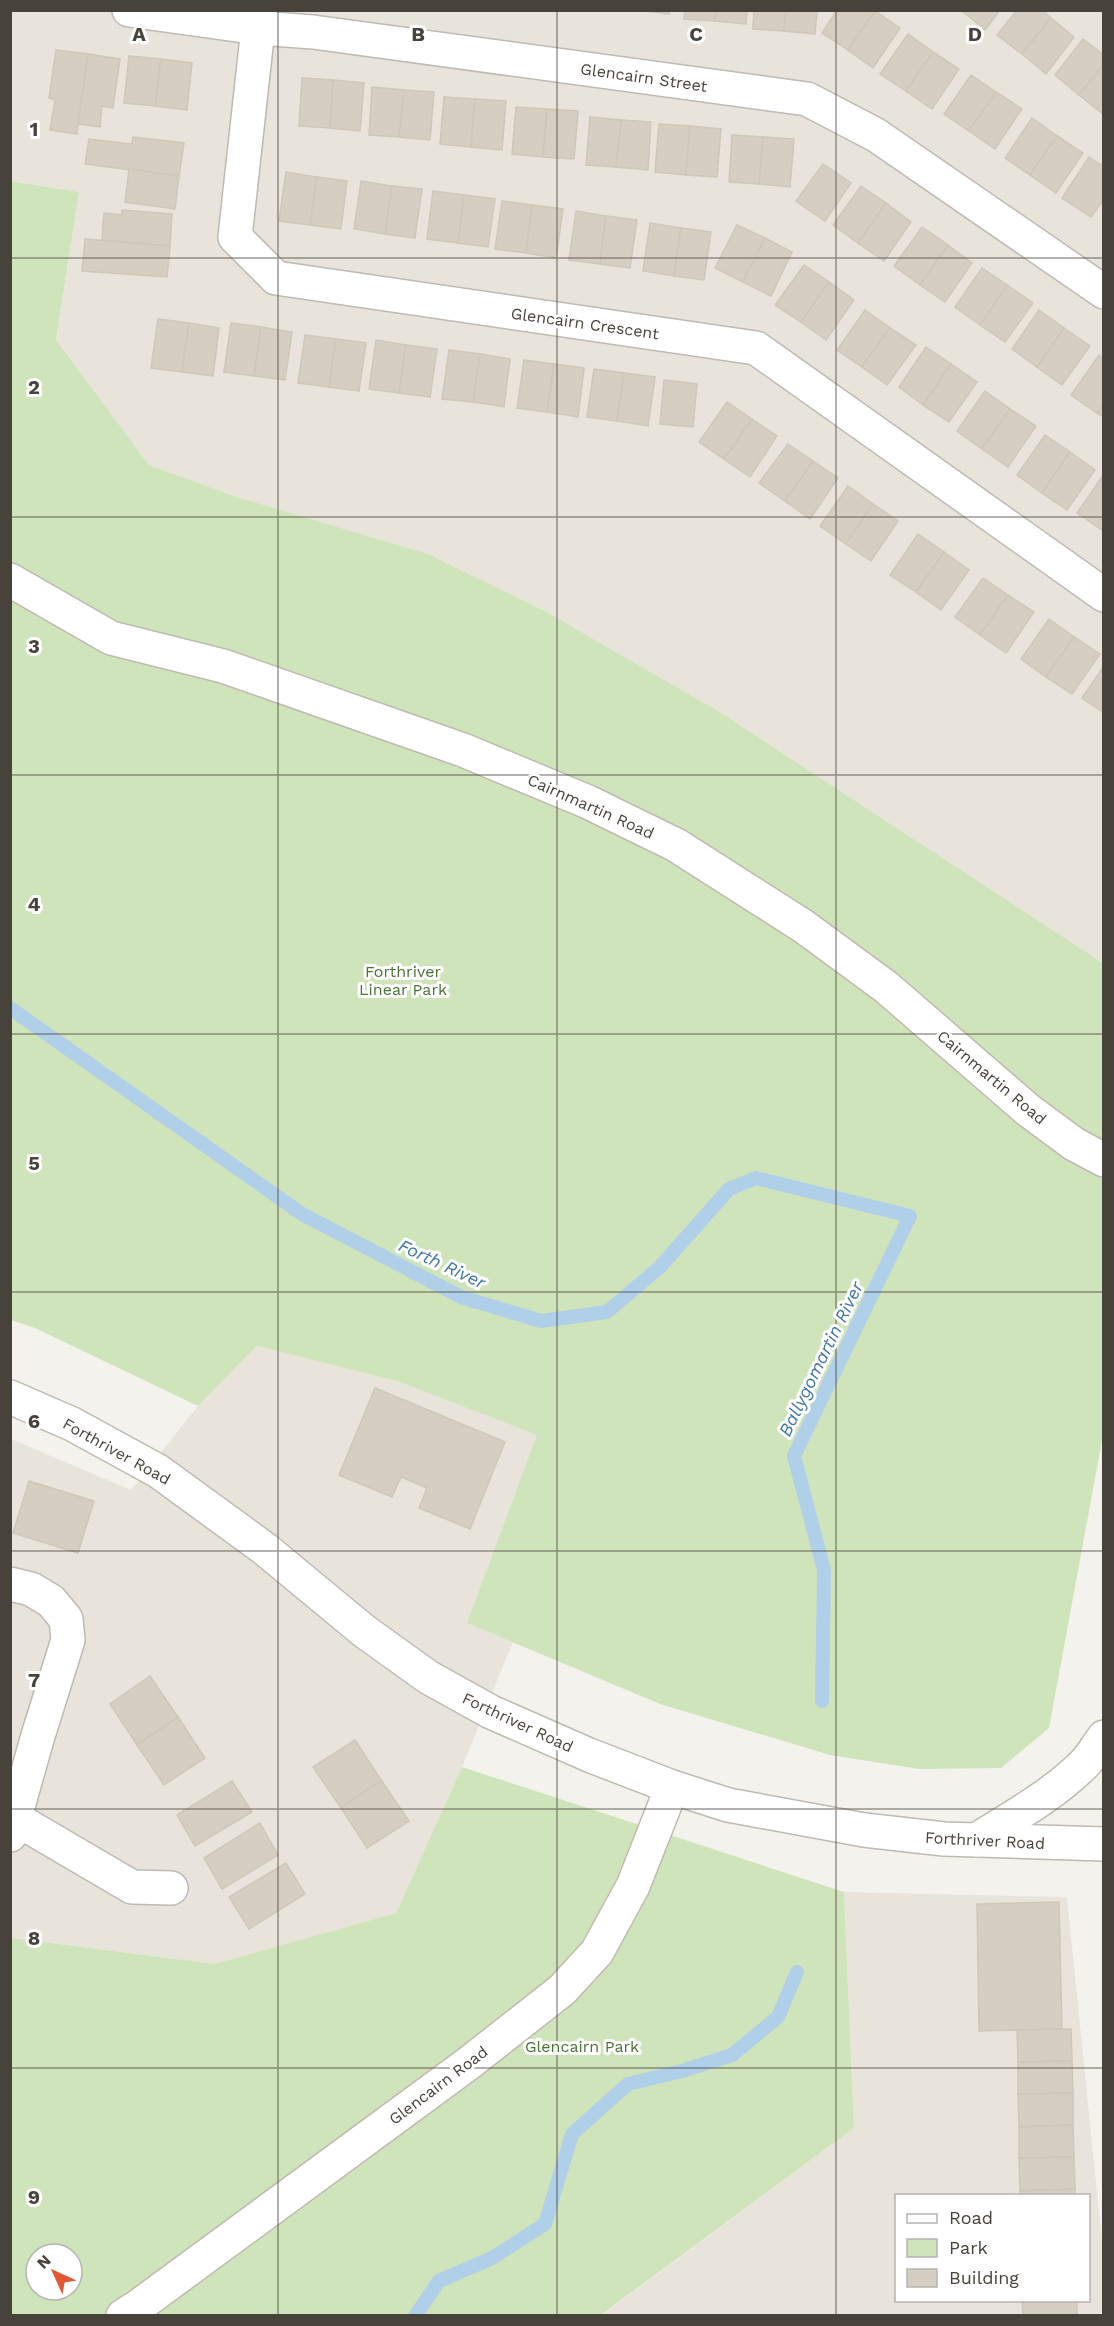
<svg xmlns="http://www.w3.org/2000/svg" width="1114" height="2326" viewBox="0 0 1114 2326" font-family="'Work Sans',sans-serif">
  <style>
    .residential { fill: #e8e4db; fill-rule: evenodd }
    .green { fill: #cfe4ba; fill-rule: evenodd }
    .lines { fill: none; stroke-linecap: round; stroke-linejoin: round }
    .stream { stroke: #b0cfe9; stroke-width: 14 }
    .building { fill: #d5cfc3; stroke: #cfc7b7; stroke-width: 1.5 }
    .minor-casing { stroke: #bfbab0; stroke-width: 36 }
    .minor { stroke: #fff; stroke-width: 33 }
    .grid { fill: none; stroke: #48433a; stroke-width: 1.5; stroke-opacity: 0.55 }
    .labels { text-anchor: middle; stroke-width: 6; stroke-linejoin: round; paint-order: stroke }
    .street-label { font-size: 16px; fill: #48433a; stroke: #fff }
    .park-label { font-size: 16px; fill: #497433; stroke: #fff }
    .water-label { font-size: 18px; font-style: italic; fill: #3f77a9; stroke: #fff }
    .grid-label { font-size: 20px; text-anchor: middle; font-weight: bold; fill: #48433a; stroke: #fff; stroke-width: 6; stroke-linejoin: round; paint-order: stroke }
  </style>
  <rect width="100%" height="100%" fill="#f4f2ec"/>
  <!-- residential -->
  <g class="residential">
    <polygon points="10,11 1103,11 1103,963 718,711 545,611 428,554 234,496 149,465 56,340 79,192 11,181"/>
    <polygon points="257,1346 400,1382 538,1435 467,1623 513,1642 462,1767 396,1913 215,1964 11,1938 11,1439 131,1490 198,1406"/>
    <path d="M844,1892l223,5 36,355v63l-502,1 253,-188zM896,2196h192v104h-192z"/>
  </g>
  <!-- green -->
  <g class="green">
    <polygon points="10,181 79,192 56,340 149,465 234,496 428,554 545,611 718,711 1103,963 1103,1435 1049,1728 1001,1768 919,1769 830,1755 660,1704 467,1623 537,1435 400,1382 257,1346 198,1406 35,1328 11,1320"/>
    <path d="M462,1767l382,125 10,236 -253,187 -590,1v-378l204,26 181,-51zM36,2254h36v36h-36z"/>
  </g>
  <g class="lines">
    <!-- stream -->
    <g class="stream">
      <polyline points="10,1008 302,1214 461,1297 541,1321 607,1312 660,1267 729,1189 756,1178 910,1216 794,1456 824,1570 822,1701"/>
      <polyline points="415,2316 439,2281 492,2258 545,2224 572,2134 628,2084 682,2071 732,2055 778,2017 797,1972"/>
    </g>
  </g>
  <!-- building -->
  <g class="building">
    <polygon points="638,10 669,10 669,14"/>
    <polygon points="685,10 716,10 715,21 684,19"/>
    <polygon points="716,10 747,10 746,24 715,21"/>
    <polygon points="754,10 786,10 784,31 753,29"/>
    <polygon points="786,10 817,10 815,34 784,31"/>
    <polygon points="837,10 875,11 848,50 822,33"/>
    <polygon points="961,10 1000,10 985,30"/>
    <polygon points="1017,10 1042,10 1051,18 1022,54 997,35"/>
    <polygon points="875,11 900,28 873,68 848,50"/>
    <polygon points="1051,18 1074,37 1046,74 1022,54"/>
    <polygon points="908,34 933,52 906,91 880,74"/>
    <polygon points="1083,39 1104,55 1104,64 1079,95 1055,75"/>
    <polygon points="56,50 88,54 77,134 50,130 55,100 49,98"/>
    <polygon points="933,52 959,69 932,109 906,91"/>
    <polygon points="88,54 120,59 113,108 102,106 100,127 78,124"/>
    <polygon points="129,56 161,59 155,106 124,103"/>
    <polygon points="161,59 192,63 187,110 155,106"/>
    <polygon points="1104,64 1104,113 1103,114 1079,95"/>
    <polygon points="971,75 996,92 969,131 944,114"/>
    <polygon points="302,78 333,80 330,128 299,126"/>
    <polygon points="333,80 364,83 360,131 330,128"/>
    <polygon points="372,87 404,90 399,137 369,135"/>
    <polygon points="404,90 434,92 430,140 399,137"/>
    <polygon points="996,92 1022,109 995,149 969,131"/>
    <polygon points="444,97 475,99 471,147 440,144"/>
    <polygon points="475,99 506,101 502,150 471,147"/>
    <polygon points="516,107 547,109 543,157 512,154"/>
    <polygon points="547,109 578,111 574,159 543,157"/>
    <polygon points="590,117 621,120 616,167 586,165"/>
    <polygon points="1032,118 1057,136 1030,175 1005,158"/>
    <polygon points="621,120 651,122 648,170 616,167"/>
    <polygon points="659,124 690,126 686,175 655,172"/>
    <polygon points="690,126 721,129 717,177 686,175"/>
    <polygon points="732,135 763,137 759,184 729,182"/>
    <polygon points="1057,136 1083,153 1056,193 1030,175"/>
    <polygon points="133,137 184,143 179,176 85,164 89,139 132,144"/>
    <polygon points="763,137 794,139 790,187 759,184"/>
    <polygon points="1089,157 1104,167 1104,199 1091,217 1062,198"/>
    <polygon points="823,164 851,183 825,221 796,201"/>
    <polygon points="129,169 179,176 175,209 125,202"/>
    <polygon points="286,172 317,177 310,225 279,221"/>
    <polygon points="317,177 347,181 341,229 310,225"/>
    <polygon points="361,181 392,186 385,234 354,229"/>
    <polygon points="392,186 422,189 415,238 385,234"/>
    <polygon points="861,186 886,203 858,243 833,225"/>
    <polygon points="433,191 464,195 458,243 427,239"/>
    <polygon points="464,195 495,199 488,247 458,243"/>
    <polygon points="502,201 532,205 526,253 495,249"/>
    <polygon points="886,203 911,222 884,261 858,243"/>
    <polygon points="532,205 563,209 556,258 526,253"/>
    <polygon points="122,210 172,214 170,246 102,240 104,213 122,215"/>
    <polygon points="576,211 606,216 600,264 569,260"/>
    <polygon points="606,216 637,220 630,268 600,264"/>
    <polygon points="650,223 681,228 674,276 643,271"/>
    <polygon points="737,225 765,238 743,282 715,268"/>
    <polygon points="922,227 948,245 920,285 894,266"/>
    <polygon points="681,228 711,232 704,280 674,276"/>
    <polygon points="765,238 792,252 771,296 743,282"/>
    <polygon points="85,239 170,246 167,277 82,271"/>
    <polygon points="948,245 972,263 945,302 920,285"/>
    <polygon points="804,265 829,282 801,322 775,305"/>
    <polygon points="982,268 1007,285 980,325 955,307"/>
    <polygon points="829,282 854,300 826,340 801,322"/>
    <polygon points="1007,285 1033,303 1005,342 980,325"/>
    <polygon points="865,310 890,328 862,367 837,350"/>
    <polygon points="1039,310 1064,328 1037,367 1012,349"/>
    <polygon points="158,319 189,323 182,372 151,368"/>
    <polygon points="189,323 219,328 213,376 182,372"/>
    <polygon points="231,323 261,327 254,376 224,372"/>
    <polygon points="261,327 292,332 285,380 254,376"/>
    <polygon points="890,328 916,345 887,385 862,367"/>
    <polygon points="1064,328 1090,346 1062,385 1037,367"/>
    <polygon points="305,335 336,339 329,387 298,383"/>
    <polygon points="336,339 366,343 359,391 329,387"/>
    <polygon points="376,340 406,345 399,393 369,389"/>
    <polygon points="406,345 437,349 430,397 399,393"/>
    <polygon points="926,347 951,364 923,405 899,387"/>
    <polygon points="449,350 480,354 473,402 442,399"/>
    <polygon points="480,354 510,359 504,407 473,402"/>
    <polygon points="1099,355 1104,359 1104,404 1097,413 1071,395"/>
    <polygon points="524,360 554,364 547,412 517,408"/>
    <polygon points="554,364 584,368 578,417 547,412"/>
    <polygon points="951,364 977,382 949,422 923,405"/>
    <polygon points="594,369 624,373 617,421 587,417"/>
    <polygon points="624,373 655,377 648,426 617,421"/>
    <polygon points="664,380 697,384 693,427 660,424"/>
    <polygon points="985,391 1010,409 982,449 957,431"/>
    <polygon points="727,402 752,419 724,459 699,442"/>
    <polygon points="1104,404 1104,417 1097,413"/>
    <polygon points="1010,409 1036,426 1008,467 982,449"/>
    <polygon points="752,419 777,436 750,477 724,459"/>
    <polygon points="1045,435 1070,452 1042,493 1017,475"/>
    <polygon points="788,444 813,461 785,501 759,483"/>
    <polygon points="1070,452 1095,470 1067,510 1042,493"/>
    <polygon points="813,461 838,478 810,519 785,501"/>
    <polygon points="1104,474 1104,528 1102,530 1077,513"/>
    <polygon points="848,486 873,504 846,544 820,526"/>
    <polygon points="873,504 898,521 871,561 846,544"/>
    <polygon points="918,534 944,552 916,592 890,575"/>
    <polygon points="944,552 969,570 941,610 916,592"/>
    <polygon points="983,578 1008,595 980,635 955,617"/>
    <polygon points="1008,595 1034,612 1006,653 980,635"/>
    <polygon points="1049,619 1074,637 1046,677 1021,659"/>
    <polygon points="1074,637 1100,654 1072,694 1046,677"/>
    <polygon points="1104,666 1104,713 1082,698"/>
    <polygon points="375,1388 505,1442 470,1529 419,1508 427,1488 401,1477 392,1497 339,1475"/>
    <polygon points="29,1481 94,1501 78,1553 13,1533"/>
    <polygon points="150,1676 178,1717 137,1745 110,1704"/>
    <polygon points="178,1717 205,1758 164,1785 137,1745"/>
    <polygon points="355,1740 381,1780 341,1808 313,1767"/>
    <polygon points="381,1780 409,1821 367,1848 341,1808"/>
    <polygon points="232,1781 252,1812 195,1846 177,1815"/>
    <polygon points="260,1823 278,1855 222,1889 204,1858"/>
    <polygon points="286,1863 305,1894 249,1929 229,1897"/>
    <polygon points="1059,1902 1062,2029 979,2031 977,1904"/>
    <polygon points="1071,2029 1072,2061 1018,2062 1017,2030"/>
    <polygon points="1072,2061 1073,2093 1018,2094 1018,2062"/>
    <polygon points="1073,2093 1073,2125 1019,2127 1018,2094"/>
    <polygon points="1073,2125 1074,2157 1019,2158 1019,2127"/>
    <polygon points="1074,2157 1075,2189 1020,2191 1019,2158"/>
    <polygon points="1075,2189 1075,2196 1020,2196 1020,2191"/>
    <polygon points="1022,2300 1077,2300 1077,2316 1023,2316"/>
  </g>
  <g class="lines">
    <defs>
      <g id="minor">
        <polyline points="129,10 259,28 313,32 807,99 876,135 1104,292"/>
        <polyline points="260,10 235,237 276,278 756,348 1104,595"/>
        <polyline points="10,580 111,638 223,666 463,750 588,802 676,845 803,926 886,987 1028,1110 1074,1144 1104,1160"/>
        <polyline points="10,1397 72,1424 158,1471 265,1549 364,1631 428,1677 491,1712 589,1755 672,1787 728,1805 864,1830 944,1839 1104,1844"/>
        <polyline points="10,1584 31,1589 51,1601 66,1619 68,1640 37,1739 10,1835"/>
        <polyline points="16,1819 132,1887 171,1888"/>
        <path d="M976,1840c37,-23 77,-45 108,-76 8,-8 13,-18 20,-27"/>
        <polyline points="123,2316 140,2305 469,2063 562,1990 597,1952 633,1886 672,1787"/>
      </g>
    </defs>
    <!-- minor casing -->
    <use href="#minor" class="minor-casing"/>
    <!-- minor -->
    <use href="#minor" class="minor"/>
  </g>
  <!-- grid -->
  <path class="grid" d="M278,10v2306M557,10v2306M836,10v2306M10,258h1094M10,517h1094M10,775h1094M10,1034h1094M10,1292h1094M10,1551h1094M10,1809h1094M10,2068h1094"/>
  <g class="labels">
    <!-- street labels -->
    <g class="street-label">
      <text transform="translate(644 77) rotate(8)" y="6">Glencairn Street</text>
      <text transform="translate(585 323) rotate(8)" y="6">Glencairn Crescent</text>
      <text transform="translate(591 806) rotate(24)" y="6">Cairnmartin Road</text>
      <text transform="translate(992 1077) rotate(40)" y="6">Cairnmartin Road</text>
      <text transform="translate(117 1451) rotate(29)" y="6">Forthriver Road</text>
      <text transform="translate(518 1722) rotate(25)" y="6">Forthriver Road</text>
      <text transform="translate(985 1840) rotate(3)" y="6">Forthriver Road</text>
      <text transform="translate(438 2085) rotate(-37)" y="6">Glencairn Road</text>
    </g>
    <!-- park labels -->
    <g class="park-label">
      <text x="403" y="977">Forthriver<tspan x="403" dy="18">Linear Park</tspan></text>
      <text x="582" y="2052">Glencairn Park</text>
    </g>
    <!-- water labels -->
    <g class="water-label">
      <text transform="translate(442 1264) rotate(25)" y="6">Forth River</text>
      <text transform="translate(821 1359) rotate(-64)" y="6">Ballygomartin River</text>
    </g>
  </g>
  <g class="grid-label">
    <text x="139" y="41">A</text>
    <text x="418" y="41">B</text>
    <text x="696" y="41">C</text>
    <text x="975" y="41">D</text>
    <text x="34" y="136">1</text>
    <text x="34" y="394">2</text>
    <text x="34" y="653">3</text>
    <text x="34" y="911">4</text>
    <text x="34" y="1170">5</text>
    <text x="34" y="1428">6</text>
    <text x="34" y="1687">7</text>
    <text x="34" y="1945">8</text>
    <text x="34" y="2204">9</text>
  </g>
  <!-- border -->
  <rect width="1114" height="2326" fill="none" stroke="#48433a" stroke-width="24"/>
  <!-- legend -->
  <rect x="895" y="2194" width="195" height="108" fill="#ffffff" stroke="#b6b4b0" stroke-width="1.5"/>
  <rect x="907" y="2214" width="30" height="9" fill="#ffffff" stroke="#b6b4b0" stroke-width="1.5"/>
  <text x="949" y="2224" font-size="18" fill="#48433a">Road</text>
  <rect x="907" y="2239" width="30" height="18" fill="#cfe4ba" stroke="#b6b4b0" stroke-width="1.5"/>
  <text x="949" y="2254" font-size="18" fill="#48433a">Park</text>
  <rect x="907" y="2269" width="30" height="18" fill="#d5cfc3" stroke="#b6b4b0" stroke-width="1.5"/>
  <text x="949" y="2284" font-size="18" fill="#48433a">Building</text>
  <!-- north arrow -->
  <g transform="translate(54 2272) rotate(315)"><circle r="28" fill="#ffffff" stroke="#b6b4b0" stroke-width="1.5"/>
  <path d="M0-4.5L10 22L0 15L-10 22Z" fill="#e25735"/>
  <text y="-9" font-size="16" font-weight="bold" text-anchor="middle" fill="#48433a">N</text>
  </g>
</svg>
